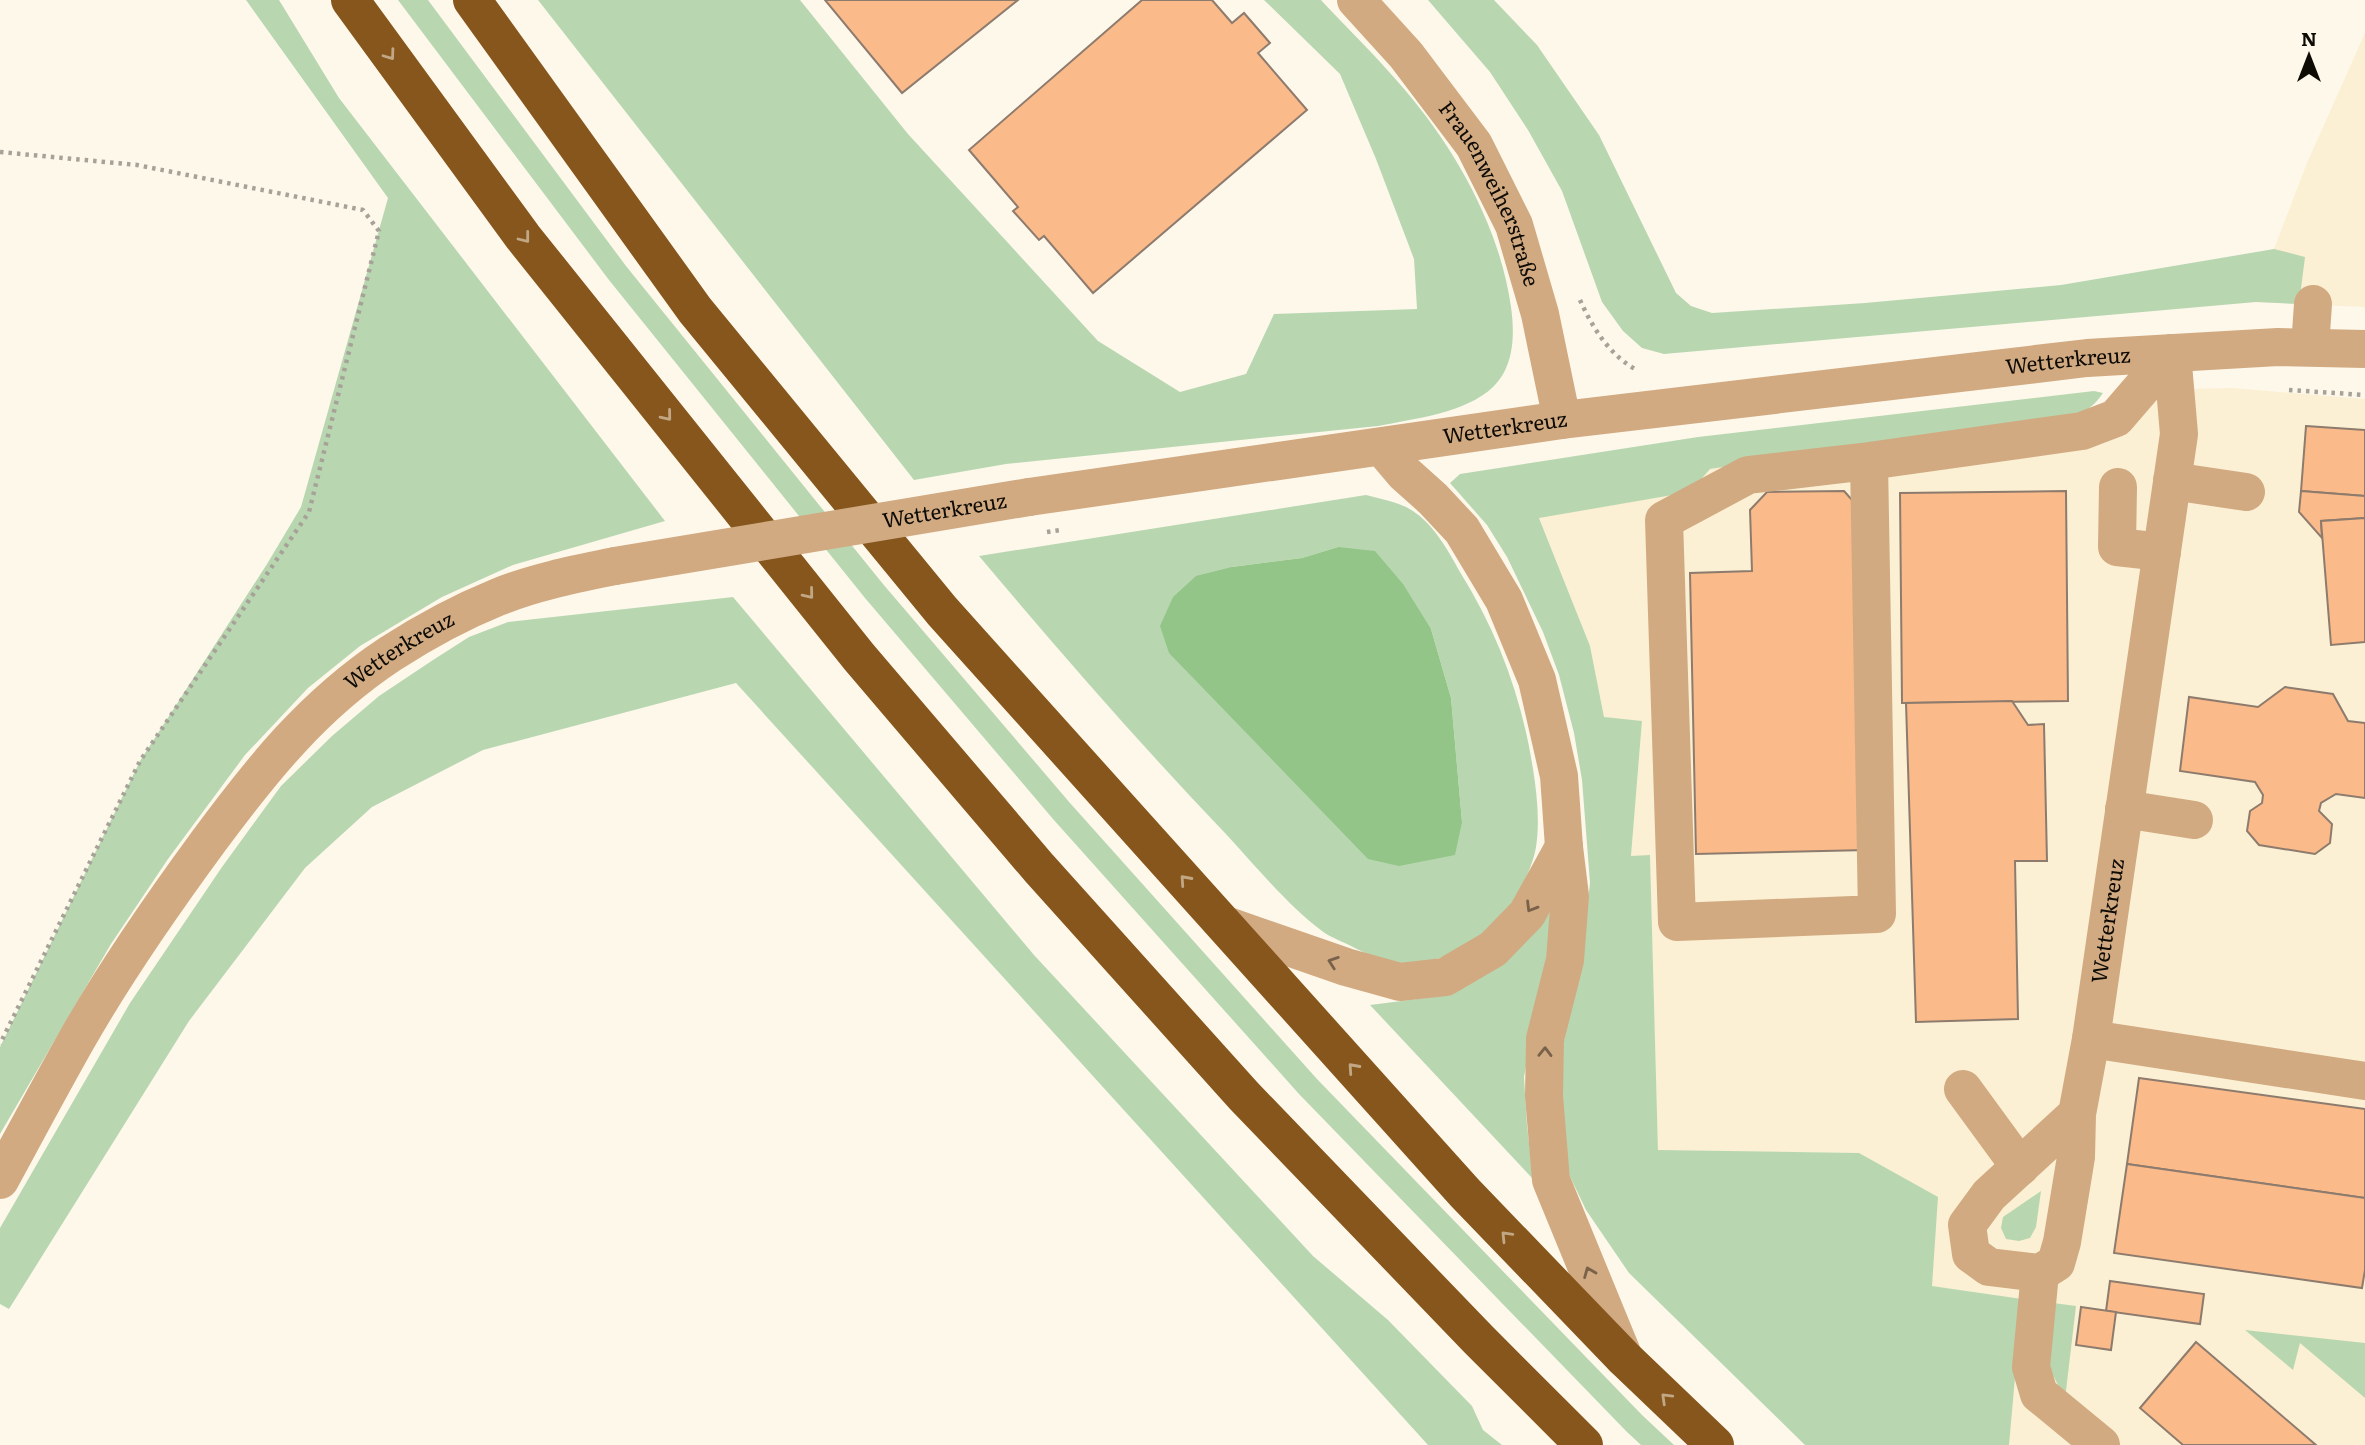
<svg xmlns="http://www.w3.org/2000/svg" width="2365" height="1445" viewBox="0 0 2365 1445" font-family="Literata,serif">
  <style>
    .built { fill: #fbf0d3 }
    .green { fill: #b8d7b1; fill-rule: evenodd }
    .forest { fill: #93c488 }
    .building { fill: #faba89; stroke: #8d7b6e; stroke-width: 2 }
    .lines { fill: none; stroke-linecap: round; stroke-linejoin: round }
    .path { stroke: #a7a298; stroke-width: 4.5; stroke-dasharray: 3.5 5; stroke-linecap: butt }
    .minor { stroke: #d1aa82; stroke-width: 38 }
    .highway { stroke: #86561d; stroke-width: 38 }
    .path-bridge { stroke: #a7a298; stroke-width: 4.5; stroke-dasharray: 3.5 5; stroke-linecap: butt }
    .minor-bridge { stroke: #d1aa82; stroke-width: 38 }
    .oneway { stroke: #c2a784 }
    .oneway2 { stroke: #79624a }
    .labels { text-anchor: middle; stroke-width: 5; stroke-linejoin: round; paint-order: stroke }
    .street-label { font-size: 21px; fill: #0e0b05; stroke: #fef8eb }
  </style>
  <rect width="100%" height="100%" fill="#fef8eb"/>
  <!-- built -->
  <g class="built">
    <polygon points="2365,33 2365,307 2256,302 2274,249 2307,163"/>
    <polygon points="2232,388 2365,399 2365,1445 1979,1445 1995,1295 1931,1286 1859,1153 1658,1151 1650,856 1631,856 1642,722 1604,718 1590,646 1539,517 1689,492 1709,469 2073,416 2184,389"/>
  </g>
  <!-- green -->
  <g class="green">
    <polygon points="246,0 279,0 339,98 665,521 513,565 442,597 360,646 308,688 245,755 168,859 111,944 0,1134 0,1047 140,761 267,564 301,507 388,198"/>
    <polygon points="398,0 428,0 626,266 883,584 1070,803 1317,1079 1642,1415 1674,1445 1641,1445 1627,1432 1299,1094 1053,819 865,598 609,280"/>
    <path d="M538,0h262l108,134 190,207 82,51 66,-18 28,-60 143,-5 -3,-50 -38,-100 -36,-85 -76,-74h57c28,30 57,58 84,90 51,60 95,138 106,217 4,28 3,60 -18,80 -27,26 -80,32 -115,39l-372,38 -92,16z"/>
    <polygon points="1428,0 1494,0 1537,45 1599,135 1676,293 1691,306 1712,313 1865,303 2061,285 2274,249 2305,257 2299,304 2256,302 1664,354 1642,348 1623,331 1602,302 1562,191 1528,130 1490,72"/>
    <path d="M2094,391l9,2c-9,13 -16,18 -30,23l-363,53 -20,23 -151,26 51,128 14,71 38,4 -11,135 19,-1 8,295 201,3 79,44 -6,89 90,13 -13,146h-204l-176,-172 -43,-63 -21,-44 -6,-50 3,-66 19,-89 9,-78 -8,-103 -8,-47 -15,-58 -16,-43 -36,-75 -20,-32 -37,-42 10,-9 238,-37z"/>
    <path d="M1366,495c18,5 36,7 51,19 18,13 32,38 43,58 38,61 62,126 73,197 4,25 7,53 3,78 -5,30 -31,74 -56,91 -8,6 -18,10 -27,14 -38,20 -68,12 -104,-7 -8,-4 -19,-8 -27,-14 -33,-24 -69,-68 -98,-99 -85,-89 -166,-182 -245,-276zM1338,547l93,82 20,69 11,124 -230,-255 70,-9z"/>
    <polygon points="733,597 1034,955 1313,1256 1388,1320 1472,1406 1483,1430 1502,1445 1428,1445 736,683 483,750 372,807 305,868 189,1021 9,1309 0,1304 0,1228 130,1003 222,867 281,786 332,736 379,696 433,660 469,637 508,622"/>
    <polygon points="1555,894 1546,961 1524,1077 1527,1125 1533,1179 1370,1005 1441,996"/>
    <polygon points="2041,1191 2036,1227 2030,1238 2019,1241 2006,1239 2001,1228 2003,1217"/>
    <polygon points="2053,1303 2076,1306 2065,1399 2049,1367"/>
    <polygon points="2245,1330 2365,1343 2365,1398 2300,1343 2293,1370"/>
  </g>
  <!-- forest -->
  <polygon class="forest" points="1338,547 1375,551 1403,584 1431,629 1451,698 1462,822 1455,855 1399,866 1368,859 1169,653 1160,626 1173,597 1196,576 1232,567 1302,558"/>
  <!-- building -->
  <g class="building">
    <polygon points="825,0 1018,0 902,93"/>
    <polygon points="1142,0 1212,0 1232,23 1244,13 1270,43 1258,53 1307,110 1093,293 1044,236 1039,240 1013,211 1018,207 969,150"/>
    <polygon points="2306,426 2365,430 2365,496 2301,491"/>
    <polygon points="1844,491 1860,509 1867,850 1696,854 1690,573 1752,571 1750,510 1767,492"/>
    <polygon points="2066,491 2068,701 1902,703 1900,493"/>
    <polygon points="2301,491 2365,496 2365,518 2321,521 2322,538 2299,512"/>
    <polygon points="2365,518 2365,642 2331,645 2321,521"/>
    <polygon points="2285,687 2333,694 2348,721 2365,723 2365,798 2336,794 2321,803 2319,811 2332,824 2330,843 2315,854 2259,845 2247,831 2250,811 2262,803 2263,795 2255,782 2180,771 2189,697 2258,707"/>
    <polygon points="2012,701 2028,725 2044,724 2047,861 2015,861 2018,1019 1916,1022 1906,703"/>
    <polygon points="2139,1078 2365,1109 2365,1198 2127,1164"/>
    <polygon points="2127,1164 2365,1198 2365,1270 2362,1288 2114,1253"/>
    <polygon points="2110,1281 2204,1294 2200,1324 2106,1311"/>
    <polygon points="2081,1307 2116,1312 2111,1350 2076,1345"/>
    <polygon points="2196,1342 2316,1445 2183,1445 2140,1408"/>
  </g>
  <g class="lines">
    <!-- path -->
    <g class="path">
      <polyline points="0,152 137,165 363,210 379,231 309,512 140,761 0,1044"/>
      <path d="M1580,300c12,27 30,56 57,70"/>
      <polyline points="2289,390 2365,395"/>
    </g>
    <!-- minor -->
    <g class="minor">
      <path id="s1" d="M1356,0l50,55 68,90 40,80 26,89 22,106"/>
      <polyline points="2310,347 2313,304"/>
      <polyline points="1382,447 1404,473 1433,499 1462,530 1504,600 1537,680 1559,776 1564,847 1570,896 1565,960 1545,1039 1544,1096 1551,1180 1624,1358"/>
      <polyline points="1869,461 1877,914 1677,922 1664,520 1748,475 1869,461 2082,431 2116,418 2172,353"/>
      <polyline points="2172,481 2246,492"/>
      <polyline points="2118,487 2117,547 2162,552"/>
      <path id="s2" d="M1029,497l533,-77 525,-62 191,-11 87,2"/>
      <polyline points="2124,809 2194,820"/>
      <polyline points="1225,925 1346,967 1400,982 1445,977 1493,949 1527,914 1564,847"/>
      <polyline points="2091,1039 2365,1081"/>
      <polyline points="1963,1089 2020,1167"/>
      <path id="s3" d="M2077,1114l-88,81 -22,30 4,29 18,13 51,6 16,-10 6,-21 14,-85 1,-43 14,-75 88,-605 -7,-81"/>
      <path id="s4" d="M0,1180c25,-46 50,-93 76,-139 39,-69 85,-135 132,-199 54,-73 105,-137 182,-188 34,-22 71,-42 108,-57 37,-15 78,-23 117,-31"/>
      <polyline points="2040,1273 2031,1367 2039,1394 2101,1445"/>
    </g>
    <!-- highway -->
    <g class="highway">
      <polyline points="350,0 523,237 859,657 1039,868 1244,1096 1479,1340 1584,1445"/>
      <polyline points="472,0 695,310 942,611 1465,1193 1624,1358 1715,1445"/>
    </g>
    <!-- path-bridge -->
    <polyline class="path-bridge" points="1047,532 1060,530"/>
    <!-- minor-bridge -->
    <path class="minor-bridge" id="s5" d="M615,566l414,-69"/>
  </g>
  <!-- one-way arrows -->
  <defs><path id="oneway-chevron" d="M-2-3.5L2.5 0L-2 3.5" fill="none" stroke-width="1.6" stroke-linecap="round" stroke-linejoin="round" transform="scale(1.75)"/></defs>
  <g class="oneway">
    <use href="#oneway-chevron" transform="translate(390 55) rotate(54)"/>
    <use href="#oneway-chevron" transform="translate(525 238) rotate(52)"/>
    <use href="#oneway-chevron" transform="translate(667 416) rotate(51)"/>
    <use href="#oneway-chevron" transform="translate(809 594) rotate(51)"/>
    <use href="#oneway-chevron" transform="translate(1185 880) rotate(-132)"/>
    <use href="#oneway-chevron" transform="translate(1353 1068) rotate(-132)"/>
    <use href="#oneway-chevron" transform="translate(1506 1236) rotate(-134)"/>
    <use href="#oneway-chevron" transform="translate(1666 1398) rotate(-136)"/>
  </g>
  <g class="oneway2">
    <use href="#oneway-chevron" transform="translate(1531 907) rotate(121)"/>
    <use href="#oneway-chevron" transform="translate(1333 962) rotate(-161)"/>
    <use href="#oneway-chevron" transform="translate(1545 1052) rotate(-89)"/>
    <use href="#oneway-chevron" transform="translate(1589 1272) rotate(-112)"/>
  </g>
  <g class="labels">
    <!-- street labels -->
    <g class="street-label">
      <text dy="7" stroke="none"><textPath href="#s1" startOffset="238">Frauenweiherstraße</textPath></text>
      <text dy="7" stroke="none"><textPath href="#s2" startOffset="1048">Wetterkreuz</textPath></text>
      <text dy="7" stroke="none"><textPath href="#s2" startOffset="481">Wetterkreuz</textPath></text>
      <text dy="7" stroke="none"><textPath href="#s5" startOffset="334">Wetterkreuz</textPath></text>
      <text dy="7" stroke="none"><textPath href="#s4" startOffset="670">Wetterkreuz</textPath></text>
      <text dy="7" stroke="none"><textPath href="#s3" startOffset="625">Wetterkreuz</textPath></text>
    </g>
  </g>
  <!-- north arrow -->
  <g transform="translate(2309 56)" stroke="#fef8eb" stroke-width="5" paint-order="stroke">
  <path d="M0-5L12 26L0 18L-12 26Z" fill="#0e0b05"/>
  <text y="-10" font-size="19" font-weight="bold" text-anchor="middle" fill="#0e0b05">N</text>
  </g>
</svg>
